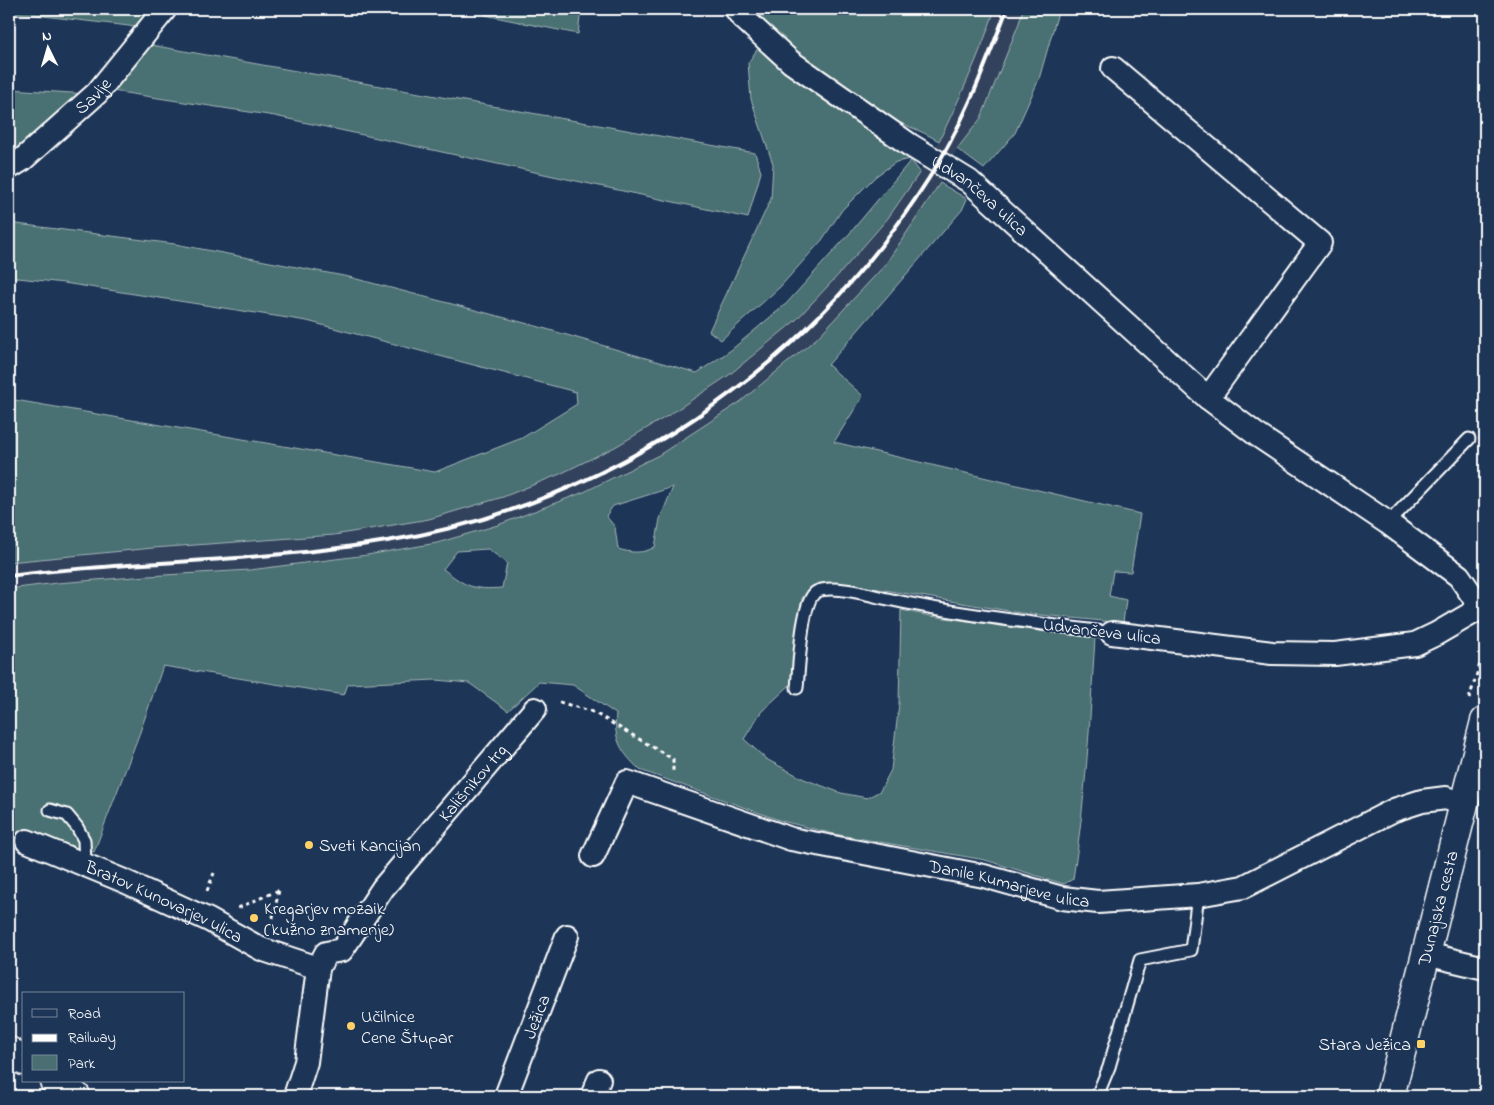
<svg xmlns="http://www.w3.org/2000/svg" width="1494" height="1105" viewBox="0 0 1494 1105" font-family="'Indie Flower',sans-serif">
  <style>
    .built { fill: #32435d }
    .green { fill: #4a6f72; stroke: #a4b7b8; fill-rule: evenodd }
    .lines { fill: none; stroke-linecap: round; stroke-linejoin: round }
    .lane-casing { stroke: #fff; stroke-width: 15 }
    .street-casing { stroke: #fff; stroke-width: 26 }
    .secondary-casing { stroke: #fff; stroke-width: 31 }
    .path { stroke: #fff; stroke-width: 3; stroke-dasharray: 4 4; stroke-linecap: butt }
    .lane { stroke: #1d3557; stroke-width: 11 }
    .street { stroke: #1d3557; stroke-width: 22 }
    .secondary { stroke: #1d3557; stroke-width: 28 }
    .rail { stroke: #fff; stroke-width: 4 }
    .poi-dot { fill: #ffd166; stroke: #1d3557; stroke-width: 2 }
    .labels { text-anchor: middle; stroke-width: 4; stroke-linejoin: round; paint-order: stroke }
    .street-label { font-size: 18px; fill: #fff; stroke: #1d3557 }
    .poi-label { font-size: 18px; fill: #fff; stroke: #1d3557; text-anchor: start }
  </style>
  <rect width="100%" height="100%" fill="#1d3557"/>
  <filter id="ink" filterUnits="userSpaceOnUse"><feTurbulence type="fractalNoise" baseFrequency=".02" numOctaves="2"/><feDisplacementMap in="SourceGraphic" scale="10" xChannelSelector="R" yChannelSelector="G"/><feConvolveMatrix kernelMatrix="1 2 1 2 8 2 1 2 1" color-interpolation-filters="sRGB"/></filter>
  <g filter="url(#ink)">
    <!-- built -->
    <polygon class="built" points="995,9 1023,9 1019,23 981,118 957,149 940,183 885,265 817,338 740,402 659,455 584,492 498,525 437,543 310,563 249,570 57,583 9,589 9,562 153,548 334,535 429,519 503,497 560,474 615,447 669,415 729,375 796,320 842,271 888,218 920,172 939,141 957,105 985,37"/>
    <!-- green -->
    <g class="green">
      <polygon points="9,9 158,9 141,29 129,26 9,12"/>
      <polygon points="485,9 581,9 578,34 485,15"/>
      <path d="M752,9h243c-15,45 -35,89 -56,132l-15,-8 -37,-16 -58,-39 -35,-28z"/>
      <polygon points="1023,9 1059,9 1039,79 1015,133 984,169 957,149 981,118 1019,23"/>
      <polygon points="145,44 755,153 761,172 748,218 275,116 106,90"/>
      <polygon points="760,45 911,159 896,162 876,176 842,210 822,240 780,287 721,340 709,331 771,199 773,164 751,99 748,63"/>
      <polygon points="9,89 88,94 9,160"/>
      <polygon points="911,160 920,172 888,218 842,271 796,320 729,375 669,415 615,447 560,474 503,497 429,519 334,535 153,548 9,562 9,399 435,472 522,438 577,404 576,392 307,321 64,283 9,277 9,223 175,244 349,277 536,326 697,373 731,350 786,304 850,233"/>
      <path d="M940,183l27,16 -5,11 -134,155 35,31 -29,46 306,72 -9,58 -18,-1 -4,25 17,4 -3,23 -102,-10 -172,-29 -23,-1 -13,3 -11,12 -11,86 -30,28 -17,27 22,20 38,20 37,14 26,5 13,-7 11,-21 8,-66 2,-94 29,6 165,22c-5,80 -9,161 -22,241l-9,5 -79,-24 -151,-26 -52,-13 -142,-51c-18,-17 -27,-30 -24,-56l-43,-29 -34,-3 -31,29 -39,-28 -33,-3 -88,4 -4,11 -181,-29 -23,66 -46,120 -85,-19v-244l48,-6 91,-7 102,-6 117,-15 70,-12 61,-18 86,-33 75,-37 81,-53 77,-64 68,-73zM673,487l-13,32 -5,28c-12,7 -24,6 -37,2l-3,-22 -9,-11 7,-10zM488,549l19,14 -5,25c-30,2 -35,-1 -59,-19l14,-18z"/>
    </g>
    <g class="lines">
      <defs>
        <g id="lane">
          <polyline points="1388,523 1469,439"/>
          <path d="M797,688c2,-18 4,-87 19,-96 14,-8 51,2 67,6 76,17 153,25 229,35"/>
          <polyline points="50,810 67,815 77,827 84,840 85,864"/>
          <polyline points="1097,1096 1109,1067 1140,960 1191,950 1198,895"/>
        </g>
        <g id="street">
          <path id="s1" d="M736,9l6,8 49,45 119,83 59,36 239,217 49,37 131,88 71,53 22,32 4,3"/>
          <polyline points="1113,68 1320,243 1208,398"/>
          <path id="s2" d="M9,168l13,-8 75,-67 68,-84"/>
          <polyline points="1112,633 1272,653 1335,654 1415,644 1436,634 1481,608"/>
          <path id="s3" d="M27,841l97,40 85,39 52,29 57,19 -12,94 -11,34"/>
          <path id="s4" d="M593,856l34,-74 164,57 193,37 78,22 36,4 100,-7 45,-8 151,-77 28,-9 24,-3 18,7"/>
          <polyline points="1426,954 1485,968"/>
          <path id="s5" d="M318,968l8,-15 16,-3 41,-62 152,-179"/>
          <path id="s6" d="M506,1096l61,-160"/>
          <polyline points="592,1096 599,1080"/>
        </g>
        <g id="secondary">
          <polyline points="9,1051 24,1061"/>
          <polyline points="54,1081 76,1096"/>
          <path id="s7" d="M1390,1096l95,-375"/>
        </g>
      </defs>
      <!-- lane casing -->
      <use href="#lane" class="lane-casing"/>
      <!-- street casing -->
      <use href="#street" class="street-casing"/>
      <!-- secondary casing -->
      <use href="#secondary" class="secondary-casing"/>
      <!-- path -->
      <g class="path">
        <polyline points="1469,699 1485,648"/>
        <polyline points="559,702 593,712 673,759 673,772"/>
        <polyline points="207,891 214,873"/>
        <polyline points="238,908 279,890"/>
        <polyline points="271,926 279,890"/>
      </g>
      <!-- lane -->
      <use href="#lane" class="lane"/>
      <!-- street -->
      <use href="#street" class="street"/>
      <!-- secondary -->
      <use href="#secondary" class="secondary"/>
      <!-- rail -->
      <path class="rail" d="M9,576c35,-5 70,-7 105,-10 91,-6 183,-10 273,-25 222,-36 422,-173 542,-363 34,-52 56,-112 78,-169"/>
    </g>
  </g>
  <!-- markers -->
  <g class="poi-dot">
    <circle cx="309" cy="845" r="5"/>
    <circle cx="254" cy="918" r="5"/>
    <circle cx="351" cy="1026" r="5"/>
    <rect x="1416" y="1039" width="10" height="10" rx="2.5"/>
  </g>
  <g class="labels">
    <!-- street labels -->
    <g class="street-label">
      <text dy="6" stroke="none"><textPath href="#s2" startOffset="111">Savlje</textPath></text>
      <text dy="6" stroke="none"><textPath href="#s1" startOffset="308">Udvančeva ulica</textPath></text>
      <text transform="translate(1102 631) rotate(7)" y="6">Udvančeva ulica</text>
      <text dy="6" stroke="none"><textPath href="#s5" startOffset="246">Kališnikov trg</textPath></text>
      <text dy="6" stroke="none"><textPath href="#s4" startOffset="478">Danile Kumarjeve ulica</textPath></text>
      <text dy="6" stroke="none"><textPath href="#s3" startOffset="150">Bratov Kunovarjev ulica</textPath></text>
      <text dy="6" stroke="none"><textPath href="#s7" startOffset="194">Dunajska cesta</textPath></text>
      <text dy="6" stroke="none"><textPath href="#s6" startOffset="85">Ježica</textPath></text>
    </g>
    <!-- poi labels -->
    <g class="poi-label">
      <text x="319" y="851">Sveti Kancijan</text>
      <text x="264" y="914">Kregarjev mozaik<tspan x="264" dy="21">(kužno znamenje)</tspan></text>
      <text x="361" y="1022">Učilnice<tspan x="361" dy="21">Cene Štupar</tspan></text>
      <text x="1411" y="1050" text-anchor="end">Stara Ježica</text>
    </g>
  </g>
  <!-- margin -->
  <rect width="1494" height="1105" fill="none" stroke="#1d3557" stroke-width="30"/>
  <rect x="15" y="15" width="1464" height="1075" fill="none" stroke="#fff" stroke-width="2" filter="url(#ink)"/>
  <!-- legend -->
  <rect x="22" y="992" width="162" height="90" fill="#1d3557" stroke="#77869a"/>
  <rect x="32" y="1009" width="25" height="8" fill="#1d3557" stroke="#77869a"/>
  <text x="68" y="1018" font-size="15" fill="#ffffff">Road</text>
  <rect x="32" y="1034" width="25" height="8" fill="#ffffff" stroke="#77869a"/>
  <text x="68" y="1042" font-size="15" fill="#ffffff">Railway</text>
  <rect x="32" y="1055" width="25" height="15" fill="#4a6f72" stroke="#77869a"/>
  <text x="68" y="1068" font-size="15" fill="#ffffff">Park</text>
  <!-- north arrow -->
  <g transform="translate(48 48) rotate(355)" stroke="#1d3557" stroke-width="4" paint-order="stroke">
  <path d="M0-4L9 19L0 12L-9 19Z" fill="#ffffff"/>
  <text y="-8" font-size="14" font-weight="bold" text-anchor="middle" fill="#ffffff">N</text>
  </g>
</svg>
